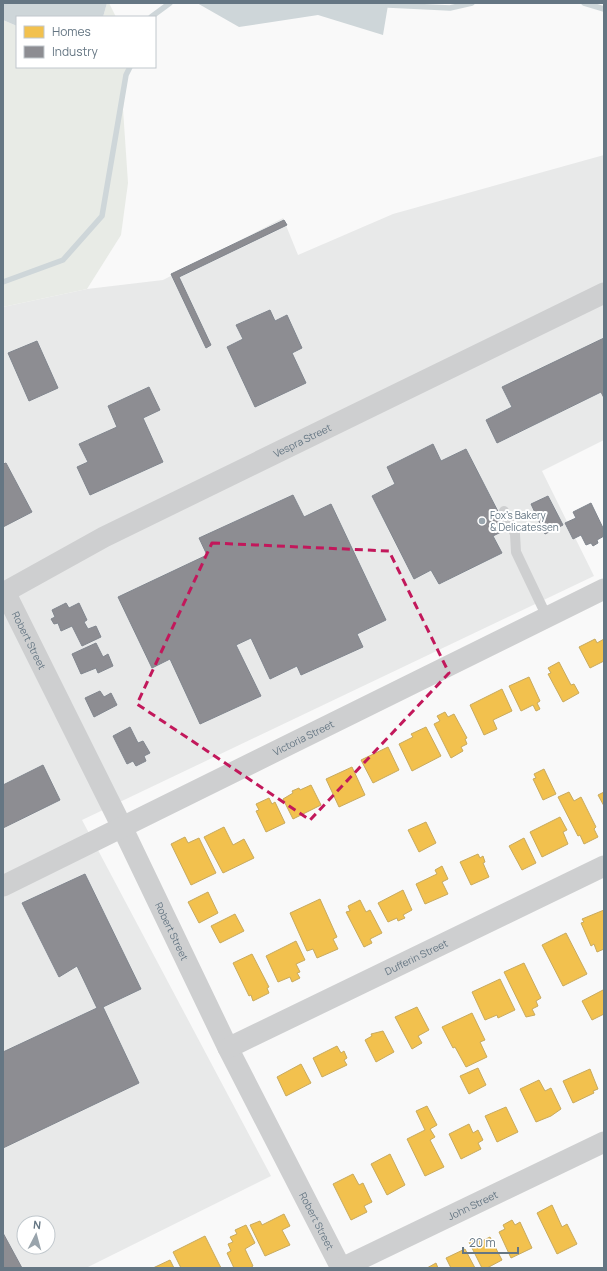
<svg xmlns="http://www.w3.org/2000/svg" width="607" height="1271" viewBox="0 0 607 1271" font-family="Manrope,sans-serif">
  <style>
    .built { fill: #e8e9e9; fill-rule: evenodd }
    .green { fill: #e8ebe6 }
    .water { fill: #ced6d9 }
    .homes { fill: #f2c14e; stroke: #c8aa5e }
    .industry { fill: #8d8d92; stroke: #81868e }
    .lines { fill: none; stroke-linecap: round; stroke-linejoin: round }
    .stream { stroke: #ced6d9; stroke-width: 5.5 }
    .service { stroke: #cecfd0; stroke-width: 10 }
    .minor { stroke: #cecfd0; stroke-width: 21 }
    .marked { fill: none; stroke: #c2185b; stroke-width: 3; stroke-dasharray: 8 5; stroke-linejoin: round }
    .poi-dot { fill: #99a4ac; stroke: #fff; stroke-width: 1.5 }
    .labels { text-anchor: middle; stroke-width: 4; stroke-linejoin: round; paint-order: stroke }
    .street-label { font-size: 10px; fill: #657683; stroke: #fff }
    .poi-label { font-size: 10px; fill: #657683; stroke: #fff; text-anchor: start }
  </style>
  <rect width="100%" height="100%" fill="#f9f9f9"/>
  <!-- built -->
  <path class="built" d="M604,155v285l-62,31 52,105 -512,244 189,356 -185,92h-83v-961l84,-18 76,-9 120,-62 15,37 95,-41zM24,1223h24v24h-24z"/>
  <!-- green -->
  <g class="green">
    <polygon points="107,3 109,3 116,17 103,17"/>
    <polygon points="3,20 17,26 17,67 127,67 123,109 128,183 121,235 87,289 3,307"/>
  </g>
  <!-- water -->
  <g class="water">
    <polygon points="3,3 107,3 103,17 17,17 17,26 3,20"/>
    <polygon points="197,3 387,3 388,5 383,35 318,15 239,27"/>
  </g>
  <!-- homes -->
  <g class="homes">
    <polygon points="595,639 597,643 604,639 604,661 590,668 579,647"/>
    <polygon points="559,662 571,685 574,684 579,693 563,702 548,674 551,673 548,668"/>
    <polygon points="529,677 540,701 537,703 540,709 536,711 533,705 521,711 509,686"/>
    <polygon points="502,689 512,711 493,720 497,729 484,735 470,705"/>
    <polygon points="445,712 448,717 454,714 467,738 465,739 467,744 461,747 463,751 451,758 434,724 440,721 437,716"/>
    <polygon points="426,727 441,756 412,771 399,744 413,737 411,734"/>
    <polygon points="388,747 399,770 373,783 361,760"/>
    <polygon points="352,767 365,795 339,807 326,779"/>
    <polygon points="544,769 556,794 543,800 533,779 536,778 534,774"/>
    <polygon points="311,785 321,805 293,819 283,799 293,793 292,791 299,788 300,790"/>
    <polygon points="569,792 574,801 581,797 596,827 594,829 598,837 584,844 580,835 578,836 558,797"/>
    <polygon points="604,792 604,806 598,795"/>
    <polygon points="269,798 272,804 275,802 285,823 266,832 256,811 259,810 256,804"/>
    <polygon points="560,817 567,830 563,832 568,844 542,857 530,832"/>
    <polygon points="426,822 436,843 419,852 408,830"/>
    <polygon points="224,827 233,845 244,839 254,858 223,873 204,837"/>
    <polygon points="185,837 188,843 199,838 216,873 191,885 171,844"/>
    <polygon points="524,838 536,863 522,870 509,846"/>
    <polygon points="478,854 480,858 483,856 485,862 483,863 489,877 471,885 460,862"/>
    <polygon points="442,866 448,879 442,882 448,894 425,904 416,884 437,874 435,870"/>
    <polygon points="403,890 412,910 403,915 405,918 398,921 397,918 388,922 378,903"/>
    <polygon points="208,892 218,913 199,923 188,902"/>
    <polygon points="320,899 337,937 333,939 338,949 317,958 313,949 307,951 290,913"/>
    <polygon points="360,900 366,912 370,910 382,933 370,939 372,943 364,947 346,912 350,911 348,906"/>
    <polygon points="604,910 604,949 597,952 594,944 591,946 581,923 584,922 582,919"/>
    <polygon points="235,914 244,931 220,943 211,926"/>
    <polygon points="566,933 587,974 563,986 542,945"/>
    <polygon points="296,941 305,960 296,964 300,972 297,973 300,978 292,982 290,977 278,982 266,956"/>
    <polygon points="252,954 269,987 267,988 269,993 253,1001 251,995 249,996 233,963"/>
    <polygon points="524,963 541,998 536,1001 538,1006 532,1009 535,1015 526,1017 504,972"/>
    <polygon points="500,979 515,1010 498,1018 497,1015 485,1020 472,992"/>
    <polygon points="603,990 604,993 604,1014 592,1020 582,1001"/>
    <polygon points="417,1007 429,1030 418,1036 422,1043 412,1049 395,1017"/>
    <polygon points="472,1013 485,1040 480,1042 487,1057 466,1067 455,1047 453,1048 442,1027"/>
    <polygon points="383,1031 394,1052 376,1062 365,1040 372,1036 371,1034"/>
    <polygon points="337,1046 341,1053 344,1051 347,1058 344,1060 347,1065 322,1077 313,1058"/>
    <polygon points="301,1064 311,1083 286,1096 277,1077"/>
    <polygon points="478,1068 486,1085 469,1094 460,1076"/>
    <polygon points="590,1069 598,1089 593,1091 594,1093 573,1103 563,1081"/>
    <polygon points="539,1080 545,1091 551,1088 561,1109 551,1116 536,1122 520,1089"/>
    <polygon points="427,1106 437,1125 430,1129 435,1137 430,1140 444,1167 425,1176 407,1139 425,1130 416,1111"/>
    <polygon points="506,1107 518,1132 497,1142 485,1116"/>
    <polygon points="469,1124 473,1133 478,1130 483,1140 478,1143 481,1149 461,1159 449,1134"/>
    <polygon points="390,1154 405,1185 387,1195 371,1164"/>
    <polygon points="353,1174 359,1185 363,1183 372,1202 364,1206 367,1212 351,1220 333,1184"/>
    <polygon points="552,1205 562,1227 567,1224 577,1244 557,1254 537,1213"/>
    <polygon points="284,1214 290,1226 282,1230 290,1245 265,1256 250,1225 260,1221 262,1225"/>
    <polygon points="512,1220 515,1225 520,1222 532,1248 511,1258 499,1232 505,1229 503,1225"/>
    <polygon points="246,1225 255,1243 245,1249 253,1266 250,1268 234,1268 227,1253 231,1251 228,1244 233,1242 230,1237 237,1234 235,1230"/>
    <polygon points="205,1236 221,1268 181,1268 173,1252"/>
    <polygon points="480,1237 482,1241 490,1237 502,1260 487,1268 482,1268 469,1242"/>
    <polygon points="465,1249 475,1268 451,1268 446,1258"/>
    <polygon points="170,1260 174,1268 153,1268"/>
    <polygon points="436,1263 438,1268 427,1268"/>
  </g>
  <!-- industry -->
  <g class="industry">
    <polygon points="284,220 287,225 179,277 211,345 206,348 171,274"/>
    <polygon points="270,310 275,321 287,315 302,348 292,353 306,383 255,407 227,347 243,339 236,325"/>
    <polygon points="604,338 604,398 601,392 497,443 486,420 512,407 502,387"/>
    <polygon points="37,341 58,388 29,401 8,353"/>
    <polygon points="149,387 160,410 143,418 163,462 90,495 77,467 88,462 79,444 117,427 108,406"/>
    <polygon points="433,444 441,461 466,449 507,529 493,536 502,553 439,584 431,570 414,579 372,496 395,484 387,467"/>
    <polygon points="6,463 32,512 3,527 3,464"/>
    <polygon points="293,495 304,517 331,504 386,620 357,634 363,647 301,675 297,666 270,679 251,638 236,645 261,696 200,724 170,659 152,668 118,597 207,555 199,538"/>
    <polygon points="548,496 563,525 545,534 531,504"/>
    <polygon points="591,503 604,530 604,536 597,540 598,543 593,546 591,543 586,545 581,535 573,539 565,523 576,518 573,512"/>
    <polygon points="66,603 69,608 79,603 87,620 84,622 88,629 96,626 101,637 82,646 72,626 61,631 58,623 54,624 51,619 55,617 52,610"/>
    <polygon points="96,643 103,657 108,654 113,666 98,673 96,668 81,674 72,654"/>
    <polygon points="100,691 104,697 111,693 117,705 94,717 85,698"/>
    <polygon points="130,727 138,743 143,741 150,753 144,756 146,761 136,766 133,761 127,764 113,736"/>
    <polygon points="43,765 60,800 3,828 3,785"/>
    <polygon points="85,874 141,989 103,1007 139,1083 3,1148 3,1052 97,1008 77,966 59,977 22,903"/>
    <polygon points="3,1233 22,1268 3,1268"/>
  </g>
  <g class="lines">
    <!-- stream -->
    <g class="stream">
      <polyline points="584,3 604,9"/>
      <polyline points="388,5 450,8 472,3"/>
      <polyline points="151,17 170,3"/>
      <polyline points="3,282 63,260 102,216 126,75 130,67"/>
    </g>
    <!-- service -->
    <polyline class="service" points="504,511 515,534 516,552 547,617"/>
    <!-- minor -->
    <g class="minor">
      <path id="s1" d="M5,592l117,235 106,221 113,220"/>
      <path id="s2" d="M3,593l101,-56 500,-244"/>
      <path id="s3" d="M3,886l601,-297"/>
      <path id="s4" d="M228,1048l376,-182"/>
      <path id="s5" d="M342,1268l262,-126"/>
    </g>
  </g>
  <!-- marked area -->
  <path class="marked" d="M212,543l177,8 60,122 -139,147 -173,-116z"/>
  <!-- markers -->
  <circle class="poi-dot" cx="482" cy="521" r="4"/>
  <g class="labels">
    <!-- street labels -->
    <g class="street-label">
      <text dy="4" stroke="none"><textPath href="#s2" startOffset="336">Vespra Street</textPath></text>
      <text dy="4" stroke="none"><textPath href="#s1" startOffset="54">Robert Street</textPath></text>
      <text dy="4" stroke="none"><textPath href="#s3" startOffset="335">Victoria Street</textPath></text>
      <text dy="4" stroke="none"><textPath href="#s1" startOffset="378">Robert Street</textPath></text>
      <text dy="4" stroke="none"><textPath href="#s4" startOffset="209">Dufferin Street</textPath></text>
      <text dy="4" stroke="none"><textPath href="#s5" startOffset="145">John Street</textPath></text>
      <text dy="4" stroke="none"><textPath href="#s1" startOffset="702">Robert Street</textPath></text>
    </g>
    <!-- poi labels -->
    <g class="poi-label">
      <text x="490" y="519">Fox's Bakery<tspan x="490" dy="12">&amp; Delicatessen</tspan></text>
    </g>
  </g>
  <!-- border -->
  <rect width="607" height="1271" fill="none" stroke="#657683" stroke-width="8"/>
  <!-- legend -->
  <rect x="16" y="16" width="140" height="52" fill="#ffffff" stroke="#c1c8cd"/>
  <rect x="24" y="26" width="20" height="12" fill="#f2c14e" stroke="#c1c8cd"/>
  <text x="52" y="36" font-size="12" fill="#657683">Homes</text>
  <rect x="24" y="46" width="20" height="12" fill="#8d8d92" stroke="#c1c8cd"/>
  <text x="52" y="56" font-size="12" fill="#657683">Industry</text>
  <!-- north arrow -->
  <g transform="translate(36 1235) rotate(6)"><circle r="19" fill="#ffffff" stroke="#c1c8cd"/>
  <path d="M0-3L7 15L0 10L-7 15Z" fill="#99a4ac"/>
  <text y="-6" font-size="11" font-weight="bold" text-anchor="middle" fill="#657683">N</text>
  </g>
  <!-- scale -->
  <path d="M463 1247v6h55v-6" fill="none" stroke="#657683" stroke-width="2"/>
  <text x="469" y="1247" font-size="12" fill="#657683" stroke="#ffffff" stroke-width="3" paint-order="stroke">20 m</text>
</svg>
